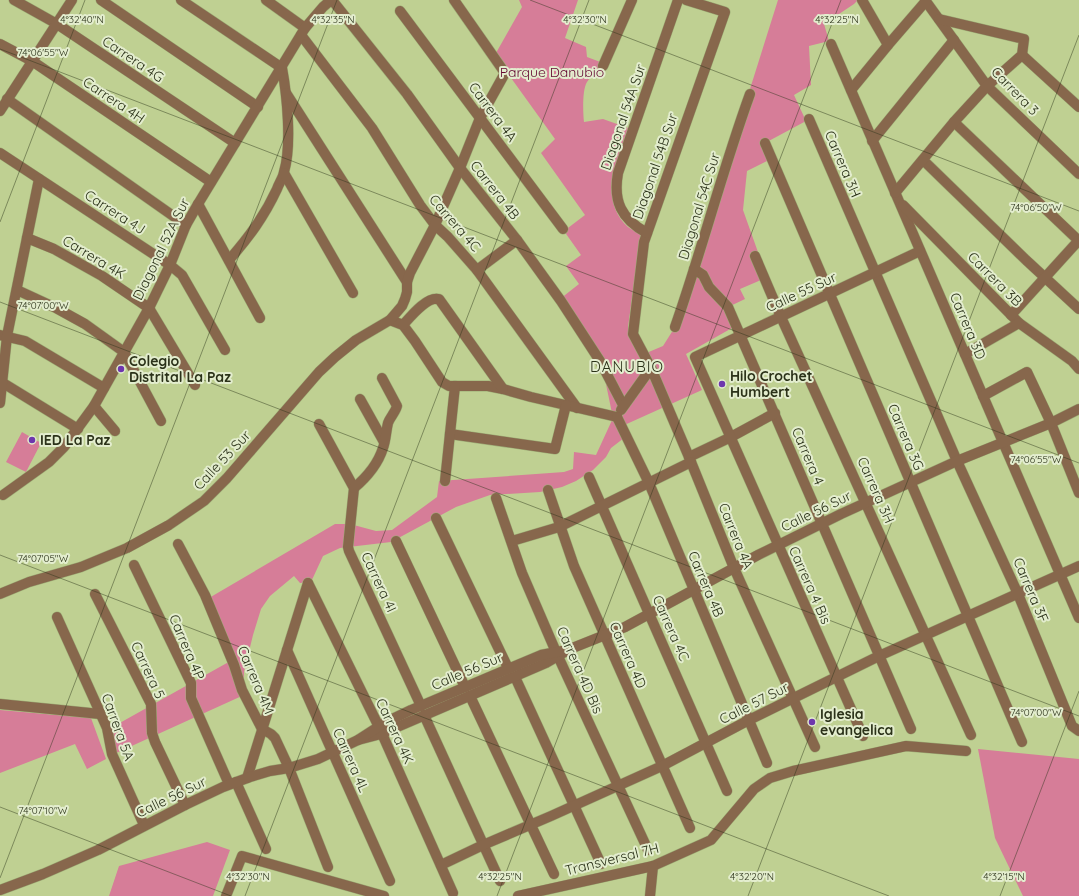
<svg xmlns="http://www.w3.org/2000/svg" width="1079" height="896" viewBox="0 0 1079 896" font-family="Quicksand,sans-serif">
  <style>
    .green { fill: #d67d98 }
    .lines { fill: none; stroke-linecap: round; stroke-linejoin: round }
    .minor-casing { stroke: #9ead77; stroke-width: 11 }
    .minor { stroke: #87674c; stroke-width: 10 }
    .ticks { fill: none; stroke: #2b3219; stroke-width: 1; stroke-opacity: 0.45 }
    .poi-dot { fill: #6e36ad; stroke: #e3edce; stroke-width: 1.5 }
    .labels { text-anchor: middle; stroke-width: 4; stroke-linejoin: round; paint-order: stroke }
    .street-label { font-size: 14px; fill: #2b3219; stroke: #e3edce }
    .park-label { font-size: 14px; fill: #630631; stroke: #e3edce }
    .poi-label { font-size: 14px; font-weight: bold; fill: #2b3219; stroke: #e3edce; text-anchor: start }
    .neighbourhood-label { font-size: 15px; letter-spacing: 1px; fill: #2b3219; stroke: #e3edce }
    .ticks-label { font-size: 10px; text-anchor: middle; fill: #2b3219; stroke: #e3edce; stroke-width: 4; stroke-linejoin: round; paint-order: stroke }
  </style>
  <rect width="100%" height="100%" fill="#bfd092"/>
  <!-- green -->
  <g class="green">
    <path d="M519,0h59l-13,38 21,9 1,10 16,6c-4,8 -11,12 -16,19 -5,8 -4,31 -3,40l19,-3 25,9c-10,31 -30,72 0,99 4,3 9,5 13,8l-13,92c2,10 5,18 10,27h6l19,-8 12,-19 103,-327h80l-4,4 -30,20 5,17 -20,5 2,39 -17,10 12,26 -41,22 8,15 -26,13 -4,39 16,45 2,25 -21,9 5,10 -21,10 8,19 -46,26 16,36 -82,37 4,11 -13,10 -5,9 -13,13 -17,11 -14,6 -22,5 -50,3 -34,12 -65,35 -51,6 -17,8 -12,26 -11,1 -6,-7 -24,20 -9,13 -8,26 -9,37v23l-130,59 -5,-25 125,-70 -25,-61 126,-74h15l26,7 16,-1 45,-33 2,-16 125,-9 9,-3 1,-17 22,3 17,-37 -12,-58 -41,-61 19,-15 -13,-18 15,-11 -17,-24 21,-16 -44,-62 14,-14 -49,-68 -10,-18 26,-46z"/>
    <polygon points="22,432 41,443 26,472 6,462"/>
    <polygon points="0,710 91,718 106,759 87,769 75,744 0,773"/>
    <polygon points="978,749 1079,759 1079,896 1023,896 995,838"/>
    <polygon points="207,842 230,850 213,896 109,896 119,866"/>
  </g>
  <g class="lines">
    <defs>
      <g id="minor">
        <polyline points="14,0 57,24 235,143"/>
        <polyline points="101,0 258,107"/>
        <path d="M181,0l101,68c5,27 10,77 2,104 -1,6 -5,11 -7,17 -13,28 -28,48 -48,71"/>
        <polyline points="266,0 305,28"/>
        <polyline points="332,0 407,94 460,168 517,240 561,301 600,361 623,405"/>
        <polyline points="686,0 725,12 644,242 633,334 651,368 689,457 734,568 815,747"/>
        <polyline points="862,0 888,45"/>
        <polyline points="925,0 987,86 1079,174"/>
        <polyline points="400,11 563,229"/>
        <polyline points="301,35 372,128 420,205 435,225 448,237 477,270 577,408"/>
        <polyline points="0,44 32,61 211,182"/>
        <polyline points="831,44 1079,618"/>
        <polyline points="1022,55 1079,107"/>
        <polyline points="603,66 632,0"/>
        <polyline points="851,90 888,45 926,1"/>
        <polyline points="286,93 407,282"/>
        <polyline points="7,99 186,225"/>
        <polyline points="0,111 72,0"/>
        <polyline points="809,119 957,461 1018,594 1072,726 1079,731"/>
        <polyline points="954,122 1079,241"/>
        <polyline points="872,141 954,40"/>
        <polyline points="765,143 1022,742"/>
        <polyline points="0,153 170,265 182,275 225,350"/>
        <polyline points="923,160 1026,260 1079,309"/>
        <polyline points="284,173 353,293"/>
        <polyline points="895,193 954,122 987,86 1022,55 1024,39 939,19"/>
        <polyline points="198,204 260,318"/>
        <polyline points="903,205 1019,323 1072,361 1079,369"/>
        <path d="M647,233c-26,-14 -34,-32 -29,-60l60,-173"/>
        <polyline points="27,238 54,249 102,276 149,308 195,385"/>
        <polyline points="755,256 781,317 971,735"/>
        <polyline points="694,269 703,275 709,287 728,307 911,729"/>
        <polyline points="477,270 517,240"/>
        <polyline points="17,290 56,308 85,324 124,352 161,421"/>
        <polyline points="1011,315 1079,240"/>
        <polyline points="390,320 403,325 415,341 442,382 449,386 488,386 503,389 531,397 617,417"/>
        <path d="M403,325c8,-9 24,-29 36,-26l64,90"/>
        <path d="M675,327c27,-77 47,-156 75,-233"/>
        <polyline points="0,335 25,341 104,388"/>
        <polyline points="965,354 1019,323"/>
        <polyline points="3,383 78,429"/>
        <polyline points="983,396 1027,372 1051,423 1079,493"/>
        <polyline points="360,399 384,442"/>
        <polyline points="0,403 7,336 39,179"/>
        <polyline points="94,406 115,431"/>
        <polyline points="621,410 651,368"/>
        <polyline points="617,417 649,483 767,763"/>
        <polyline points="319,424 354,488 348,547 349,551 421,706"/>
        <polyline points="450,434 555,449 566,405"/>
        <polyline points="689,457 729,438 775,413"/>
        <polyline points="589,477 727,791"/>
        <polyline points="445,481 455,386"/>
        <path d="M354,488c13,-11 24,-24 29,-40 3,-8 3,-17 5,-25 2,-6 7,-10 9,-17l-15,-28"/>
        <polyline points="548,490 574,566 690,828"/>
        <polyline points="3,495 49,462 64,447 94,406 149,308 170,265 186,225 198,204 305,28 323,7 331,0"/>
        <polyline points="496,498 522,573 556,652 648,850"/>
        <polyline points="436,518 508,668"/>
        <polyline points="396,541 465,687"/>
        <polyline points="512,541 559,527 691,462"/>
        <polyline points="178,544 205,595 234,665 242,690 262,729 271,734 275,738 289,768 328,867"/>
        <polyline points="134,565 191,683 191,698 229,784"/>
        <polyline points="308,583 379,727 453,893"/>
        <polyline points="0,594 29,582 81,567 127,548 169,525 204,501 227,478 319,372 335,357 356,340 390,320 402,306 405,299 407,292 407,282 410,273 435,225 460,168 480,118 505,73 454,0"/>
        <polyline points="95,594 151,704 152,733 155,742 185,805"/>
        <polyline points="57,617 107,728 112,754 144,825"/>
        <polyline points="287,650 390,881"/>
        <polyline points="515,677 601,864"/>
        <polyline points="470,696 554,874"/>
        <polyline points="0,704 100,714"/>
        <polyline points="424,715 500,881"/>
        <polyline points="863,736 695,357 920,251"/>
        <polyline points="358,740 381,734 546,663 570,649 625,627 758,555 841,514 957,461 1051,423 1079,409"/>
        <polyline points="247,778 308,583"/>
        <polyline points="236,782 266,849"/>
        <polyline points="441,865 483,845 551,816 662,766 749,720 879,656 1079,566"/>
        <polyline points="0,890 43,874 98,850 185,805 223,787 250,777 270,771 289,768 318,759 358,740 386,722 411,710 541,655 562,651"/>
        <polyline points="226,896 242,856 384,896"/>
        <polyline points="518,896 653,866 711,840 754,789 770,778 793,771 906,746 966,751"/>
        <polyline points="650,896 653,866"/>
      </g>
    </defs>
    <!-- minor casing -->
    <use href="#minor" class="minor-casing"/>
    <!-- minor -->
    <use href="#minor" class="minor"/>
  </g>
  <!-- ticks -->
  <path class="ticks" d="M530,0l549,211M0,49l1079,414M0,222l85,-222M0,302l1079,414M0,555l889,341M0,807l231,89M0,878l337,-878M245,896l344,-896M497,896l344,-896M748,896l331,-861M1000,896l79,-205"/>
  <!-- markers -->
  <g class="poi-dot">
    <circle cx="121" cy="369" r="4"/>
    <circle cx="722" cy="384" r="4"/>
    <circle cx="32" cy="440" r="4"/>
    <circle cx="812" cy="722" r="4"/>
  </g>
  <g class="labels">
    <!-- street labels -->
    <g class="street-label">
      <text transform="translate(133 59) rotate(34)" y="5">Carrera 4G</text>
      <text transform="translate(1015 91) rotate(46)" y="5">Carrera 3</text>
      <text transform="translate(114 100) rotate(34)" y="5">Carrera 4H</text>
      <text transform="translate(493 112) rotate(53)" y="5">Carrera 4A</text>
      <text transform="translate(623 117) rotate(-71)" y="5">Diagonal 54A Sur</text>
      <text transform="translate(843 164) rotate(67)" y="5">Carrera 3H</text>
      <text transform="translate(655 166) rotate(-71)" y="5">Diagonal 54B Sur</text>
      <text transform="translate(495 190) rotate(52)" y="5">Carrera 4B</text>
      <text transform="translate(699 206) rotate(-73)" y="5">Diagonal 54C Sur</text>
      <text transform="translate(115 212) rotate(33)" y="5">Carrera 4J</text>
      <text transform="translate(455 223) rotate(49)" y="5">Carrera 4C</text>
      <text transform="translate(161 249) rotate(-64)" y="5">Diagonal 52A Sur</text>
      <text transform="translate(94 257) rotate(31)" y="5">Carrera 4K</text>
      <text transform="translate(995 279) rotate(45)" y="5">Carrera 3B</text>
      <text transform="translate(801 292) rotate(-25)" y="5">Calle 55 Sur</text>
      <text transform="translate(968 326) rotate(67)" y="5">Carrera 3D</text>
      <text transform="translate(906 437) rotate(67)" y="5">Carrera 3G</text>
      <text transform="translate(808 456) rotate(67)" y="5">Carrera 4</text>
      <text transform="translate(222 460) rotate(-47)" y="5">Calle 53 Sur</text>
      <text transform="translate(876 490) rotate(66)" y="5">Carrera 3H</text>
      <text transform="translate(816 511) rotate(-26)" y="5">Calle 56 Sur</text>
      <text transform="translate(736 536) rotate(68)" y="5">Carrera 4A</text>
      <text transform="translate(379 582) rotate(65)" y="5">Carrera 4I</text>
      <text transform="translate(706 584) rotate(67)" y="5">Carrera 4B</text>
      <text transform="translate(810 585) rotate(66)" y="5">Carrera 4 Bis</text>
      <text transform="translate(1031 590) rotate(67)" y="5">Carrera 3F</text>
      <text transform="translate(671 628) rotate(66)" y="5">Carrera 4C</text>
      <text transform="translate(187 647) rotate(67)" y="5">Carrera 4P</text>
      <text transform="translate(628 655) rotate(66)" y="5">Carrera 4D</text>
      <text transform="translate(148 670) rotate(65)" y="5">Carrera 5</text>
      <text transform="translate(580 670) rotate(66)" y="5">Carrera 4D Bis</text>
      <text transform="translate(467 671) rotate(-23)" y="5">Calle 56 Sur</text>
      <text transform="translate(256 680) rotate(67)" y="5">Carrera 4M</text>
      <text transform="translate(754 703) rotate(-27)" y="5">Calle 57 Sur</text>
      <text transform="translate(118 727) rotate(70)" y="5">Carrera 5A</text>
      <text transform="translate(395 731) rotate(65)" y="5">Carrera 4K</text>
      <text transform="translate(351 760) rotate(66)" y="5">Carrera 4L</text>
      <text transform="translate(171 797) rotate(-26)" y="5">Calle 56 Sur</text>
      <text transform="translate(612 859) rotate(-14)" y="5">Transversal 7H</text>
    </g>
    <!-- park labels -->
    <g class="park-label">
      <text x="552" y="77">Parque Danubio</text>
    </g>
    <!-- poi labels -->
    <g class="poi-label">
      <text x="129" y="366">Colegio<tspan x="129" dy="16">Distrital La Paz</tspan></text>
      <text x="730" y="381">Hilo Crochet<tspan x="730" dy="16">Humbert</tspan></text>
      <text x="40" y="445">IED La Paz</text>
      <text x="820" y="719">Iglesia<tspan x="820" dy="16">evangelica</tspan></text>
    </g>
    <!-- neighbourhood labels -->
    <g class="neighbourhood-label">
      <text x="627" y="372">DANUBIO</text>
    </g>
  </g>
  <g class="ticks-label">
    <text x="82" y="23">4°32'40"N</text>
    <text x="585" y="23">4°32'30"N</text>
    <text x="837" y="23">4°32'25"N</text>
    <text x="333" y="23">4°32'35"N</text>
    <text x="43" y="56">74°06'55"W</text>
    <text x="1036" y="211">74°06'50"W</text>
    <text x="43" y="309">74°07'00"W</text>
    <text x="1036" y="463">74°06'55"W</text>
    <text x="43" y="562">74°07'05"W</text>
    <text x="1036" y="716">74°07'00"W</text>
    <text x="43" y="814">74°07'10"W</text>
    <text x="248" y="880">4°32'30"N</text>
    <text x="500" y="880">4°32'25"N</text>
    <text x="752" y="880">4°32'20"N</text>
    <text x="1004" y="880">4°32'15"N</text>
  </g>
</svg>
